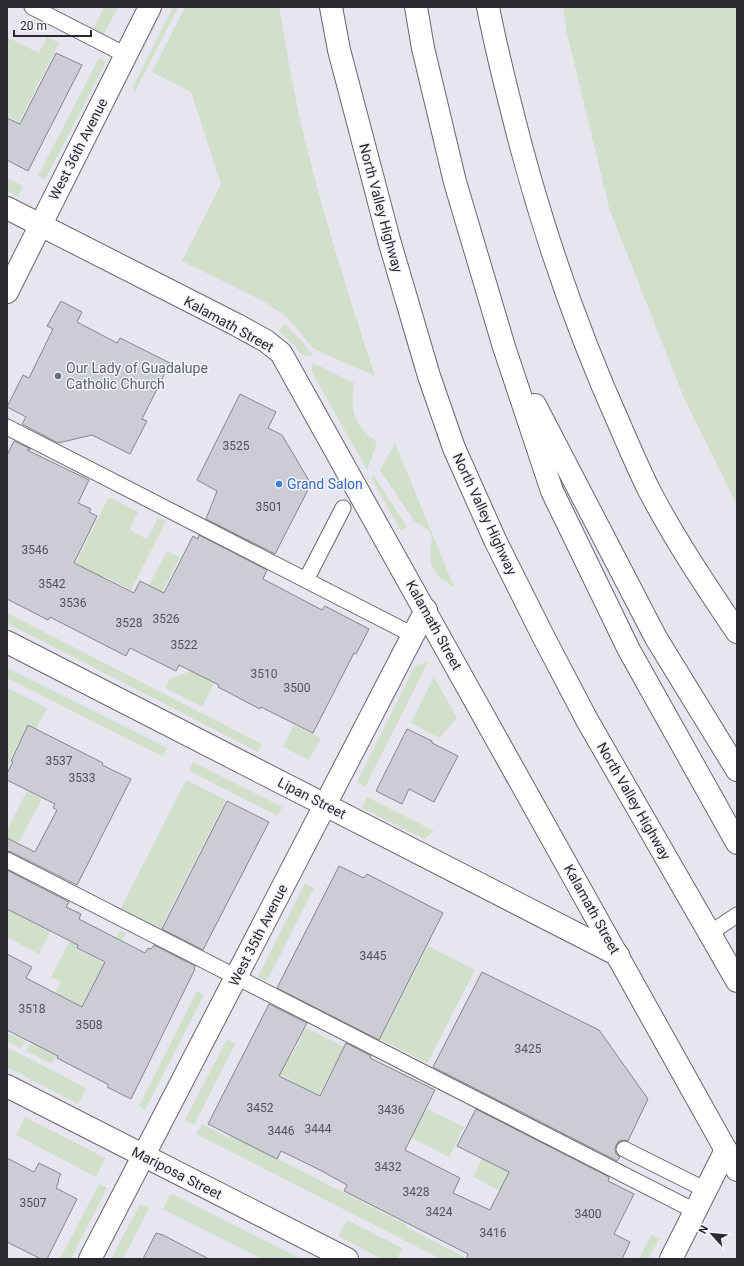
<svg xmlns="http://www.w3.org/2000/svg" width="744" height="1266" viewBox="0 0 744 1266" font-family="Roboto,sans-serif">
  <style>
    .green { fill: #d0e0cb }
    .building { fill: #ccccd5; stroke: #87868f }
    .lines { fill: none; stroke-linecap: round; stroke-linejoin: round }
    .service-casing { stroke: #68676f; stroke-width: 17 }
    .minor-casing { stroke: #68676f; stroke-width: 24 }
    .motorway-casing { stroke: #68676f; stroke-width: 24 }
    .service { stroke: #fff; stroke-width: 15 }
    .minor { stroke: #fff; stroke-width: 22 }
    .motorway { stroke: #fff; stroke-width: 22 }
    .worship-dot { fill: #6b7280; stroke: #f4f4fd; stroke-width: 1.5 }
    .shop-dot { fill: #3f7fe0; stroke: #f4f4fd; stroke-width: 1.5 }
    .labels { text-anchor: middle; stroke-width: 3; stroke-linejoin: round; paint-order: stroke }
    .number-label { font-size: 12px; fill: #525258 }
    .street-label { font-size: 14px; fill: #2a2a2e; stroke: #f4f4fd }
    .worship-label { font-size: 14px; fill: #5b616d; stroke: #f4f4fd; text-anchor: start }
    .shop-label { font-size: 14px; fill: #366cbe; stroke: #f4f4fd; text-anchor: start }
  </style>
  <rect width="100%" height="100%" fill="#e7e6f0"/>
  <!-- green -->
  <g class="green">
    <polygon points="104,7 118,7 104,34 93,29"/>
    <polygon points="173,7 178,7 134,94 133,87"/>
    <path d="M185,7h94c8,46 16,92 27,137 19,78 44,156 69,232l-61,-27 -27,-32 -22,-15 -83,-41 39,-77 -30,-92 -39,-20z"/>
    <polygon points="563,7 737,7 737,505 684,398 610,211 566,29"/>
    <polygon points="7,37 39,53 47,37 59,43 19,122 7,116"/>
    <polygon points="99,58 106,62 45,180 38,176"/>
    <polygon points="7,178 23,186 18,197 7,191"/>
    <polygon points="284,323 299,338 314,356 302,355 294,345 279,331"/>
    <path d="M313,363l41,20c-2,14 -3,32 7,44 4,6 10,11 16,16l-10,27 -56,-100z"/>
    <polygon points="395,443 454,587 439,577 431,565 430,554 432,538 428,530 414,521 380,470"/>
    <polygon points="374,476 407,527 400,530 371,477"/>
    <polygon points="109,497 138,512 129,530 147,539 158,518 166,521 131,590 104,576 101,581 74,567"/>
    <polygon points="167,551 180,557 156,604 152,603 158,590 149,585"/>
    <polygon points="263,587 202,707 165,688 170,679 188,672 211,627"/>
    <polygon points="7,613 262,744 258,752 7,623"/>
    <polygon points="428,662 365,787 357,782 415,666"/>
    <polygon points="7,668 167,748 162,756 7,678"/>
    <polygon points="434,677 457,718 439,738 411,723"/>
    <polygon points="7,688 47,708 36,728 28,724 9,761 10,762 9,766 7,765"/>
    <polygon points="294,725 321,738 309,760 283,747"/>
    <polygon points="193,762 282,807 278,816 189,771"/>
    <polygon points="186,780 226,800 160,930 120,910"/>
    <polygon points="27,791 42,799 19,842 16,841 10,853 7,852 7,830"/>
    <polygon points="367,797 434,831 424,839 362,808"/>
    <polygon points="305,883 314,888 267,981 258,977"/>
    <polygon points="8,910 50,932 39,954 7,937"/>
    <polygon points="80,921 88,925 76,949 104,963 120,931 126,933 108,968 122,993 96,979 52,1064 26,1051 30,1044 33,1045 59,994 56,992 61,982 51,977"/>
    <polygon points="428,946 475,970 427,1063 380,1039"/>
    <polygon points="197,991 204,995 145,1110 139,1106"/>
    <polygon points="306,1028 344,1047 305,1121 277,1108 291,1080 256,1061 271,1050 290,1059"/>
    <polygon points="7,1032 25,1041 21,1049 7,1041"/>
    <polygon points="227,1039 235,1044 194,1125 185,1120"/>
    <polygon points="7,1047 86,1088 78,1104 7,1067"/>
    <polygon points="411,1101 464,1127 449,1157 396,1130"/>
    <polygon points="25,1117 105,1158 96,1177 16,1135"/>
    <polygon points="202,1124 229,1138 231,1135 407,1225 406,1227 464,1257 463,1259 441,1259 196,1134"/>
    <polygon points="484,1155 533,1179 526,1204 473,1177"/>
    <polygon points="99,1184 107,1188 71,1259 60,1259"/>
    <polygon points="171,1193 301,1259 263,1259 163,1209"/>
    <polygon points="140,1204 149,1208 123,1259 111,1259"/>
    <polygon points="347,1220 402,1248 397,1259 382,1259 338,1236"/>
    <polygon points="651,1235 659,1239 648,1259 639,1259"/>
  </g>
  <!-- building -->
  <g class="building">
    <polygon points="56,53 82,65 28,171 7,160 7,118 20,124"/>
    <polygon points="61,301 82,312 77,322 117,343 120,338 170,363 142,419 147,421 130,454 92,435 58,443 22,424 26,417 7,407 23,375 29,378 53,329 47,326"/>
    <polygon points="240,394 276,412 268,428 282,435 311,484 275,554 206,519 217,491 197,480"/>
    <polygon points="14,441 31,449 27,450 89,480 78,503 91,509 89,512 97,516 74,563 134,593 140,581 164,593 193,536 198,539 199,535 267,570 263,579 322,610 325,606 369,629 356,654 354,653 313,733 261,707 260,709 218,687 219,685 179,665 176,671 130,648 126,656 50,617 48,620 7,599 7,455"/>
    <polygon points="28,725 103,763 102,765 131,779 77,885 11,852 7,851 7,838 35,852 57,810 53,808 55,804 7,780 7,773 13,762 11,761"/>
    <polygon points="407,729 432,741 432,743 458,756 434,802 409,789 402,804 376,791"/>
    <polygon points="227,801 269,822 203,950 162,929"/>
    <polygon points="339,866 364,878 367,874 443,913 379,1040 277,988"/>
    <polygon points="7,870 69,902 66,907 81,914 79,919 145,953 148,948 151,949 154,945 195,966 194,968 195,969 131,1099 107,1087 109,1085 57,1058 58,1056 7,1030 7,954 32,967 26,978 82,1007 105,962 77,948 78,945 7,909"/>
    <polygon points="482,972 599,1030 648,1099 628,1141 624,1140 619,1141 616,1145 615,1149 616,1154 620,1157 617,1161 433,1067"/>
    <polygon points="269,1004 307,1023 279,1076 320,1096 346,1043 371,1056 370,1058 435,1090 405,1150 460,1178 453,1193 490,1210 509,1172 457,1146 476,1109 609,1177 608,1181 634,1194 614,1234 630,1242 622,1259 466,1259 468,1254 344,1191 347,1185 318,1169 281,1151 277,1159 208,1124"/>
    <polygon points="7,1158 34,1172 39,1163 61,1174 58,1180 59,1181 56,1188 77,1199 47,1259 41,1259 7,1242"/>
    <polygon points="156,1233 163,1235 209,1259 143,1259"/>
  </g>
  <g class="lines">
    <defs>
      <g id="service">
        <polyline points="32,7 126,55"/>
        <polyline points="7,427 413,635"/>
        <polyline points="306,580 343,508"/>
        <polyline points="7,860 695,1211"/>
        <polyline points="710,933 737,915"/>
        <polyline points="624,1149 706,1190"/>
      </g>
      <g id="minor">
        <polyline points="7,208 237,325 266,341 281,353 737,1170"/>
        <polyline points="7,292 150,7"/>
        <polyline points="7,642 618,955"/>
        <polyline points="7,1086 347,1259"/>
        <polyline points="90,1259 426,610"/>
        <polyline points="671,1259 726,1150"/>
      </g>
      <g id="motorway">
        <polyline points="331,7 339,50 389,240 429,376 454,448 495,540 543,636 587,720 737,981"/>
        <polyline points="416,7 423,48 455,182 504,347 552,491 629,650 737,843"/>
        <path d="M488,7c9,47 21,93 33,139 26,97 59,191 100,282 9,21 18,42 28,62 26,50 57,96 88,142"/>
        <polyline points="535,405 656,638 737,770"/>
      </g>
    </defs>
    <!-- service casing -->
    <use href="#service" class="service-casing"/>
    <!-- minor casing -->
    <use href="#minor" class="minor-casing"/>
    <!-- motorway casing -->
    <use href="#motorway" class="motorway-casing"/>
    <!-- service -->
    <use href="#service" class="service"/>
    <!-- minor -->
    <use href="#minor" class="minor"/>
    <!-- motorway -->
    <use href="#motorway" class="motorway"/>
  </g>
  <!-- markers -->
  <circle class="worship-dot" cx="58" cy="376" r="4"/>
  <circle class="shop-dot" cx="279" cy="484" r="4"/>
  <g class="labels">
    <!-- number labels -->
    <g class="number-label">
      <text x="236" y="450">3525</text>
      <text x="269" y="511">3501</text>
      <text x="35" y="554">3546</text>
      <text x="52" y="588">3542</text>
      <text x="73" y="607">3536</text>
      <text x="166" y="623">3526</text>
      <text x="129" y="627">3528</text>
      <text x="184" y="649">3522</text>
      <text x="264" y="678">3510</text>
      <text x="297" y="692">3500</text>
      <text x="59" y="765">3537</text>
      <text x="82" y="782">3533</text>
      <text x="373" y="960">3445</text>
      <text x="32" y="1013">3518</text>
      <text x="89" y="1029">3508</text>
      <text x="528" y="1053">3425</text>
      <text x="260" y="1112">3452</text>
      <text x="391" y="1114">3436</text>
      <text x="318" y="1133">3444</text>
      <text x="281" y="1135">3446</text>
      <text x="388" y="1171">3432</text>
      <text x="416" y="1196">3428</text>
      <text x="33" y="1207">3507</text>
      <text x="439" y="1216">3424</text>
      <text x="588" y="1218">3400</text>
      <text x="493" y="1237">3416</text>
    </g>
    <!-- street labels -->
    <g class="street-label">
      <text transform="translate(78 149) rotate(-63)" y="5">West 36th Avenue</text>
      <text transform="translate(381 208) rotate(75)" y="5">North Valley Highway</text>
      <text transform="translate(229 324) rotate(29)" y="5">Kalamath Street</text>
      <text transform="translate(485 514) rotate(65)" y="5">North Valley Highway</text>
      <text transform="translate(434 625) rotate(61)" y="5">Kalamath Street</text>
      <text transform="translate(312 798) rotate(27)" y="5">Lipan Street</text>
      <text transform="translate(634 801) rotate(60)" y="5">North Valley Highway</text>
      <text transform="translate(592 909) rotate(61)" y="5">Kalamath Street</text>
      <text transform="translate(258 935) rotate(-63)" y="5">West 35th Avenue</text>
      <text transform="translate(177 1173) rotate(27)" y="5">Mariposa Street</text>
    </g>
    <!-- worship labels -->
    <g class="worship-label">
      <text x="66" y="373">Our Lady of Guadalupe<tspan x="66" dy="16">Catholic Church</tspan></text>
    </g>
    <!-- shop labels -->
    <g class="shop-label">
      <text x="287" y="489">Grand Salon</text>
    </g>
  </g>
  <!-- border -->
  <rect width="744" height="1266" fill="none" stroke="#2a2a2e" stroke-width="16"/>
  <!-- north arrow -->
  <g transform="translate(712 1234) rotate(297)" stroke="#f4f4fd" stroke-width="3" paint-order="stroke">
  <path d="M0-3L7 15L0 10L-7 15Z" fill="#2a2a2e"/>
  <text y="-6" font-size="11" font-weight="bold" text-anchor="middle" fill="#2a2a2e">N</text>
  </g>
  <!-- scale -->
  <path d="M14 30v6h77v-6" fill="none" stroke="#2a2a2e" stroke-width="2"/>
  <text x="20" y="30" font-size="12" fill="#2a2a2e" stroke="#f4f4fd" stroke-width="3" paint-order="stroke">20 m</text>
</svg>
